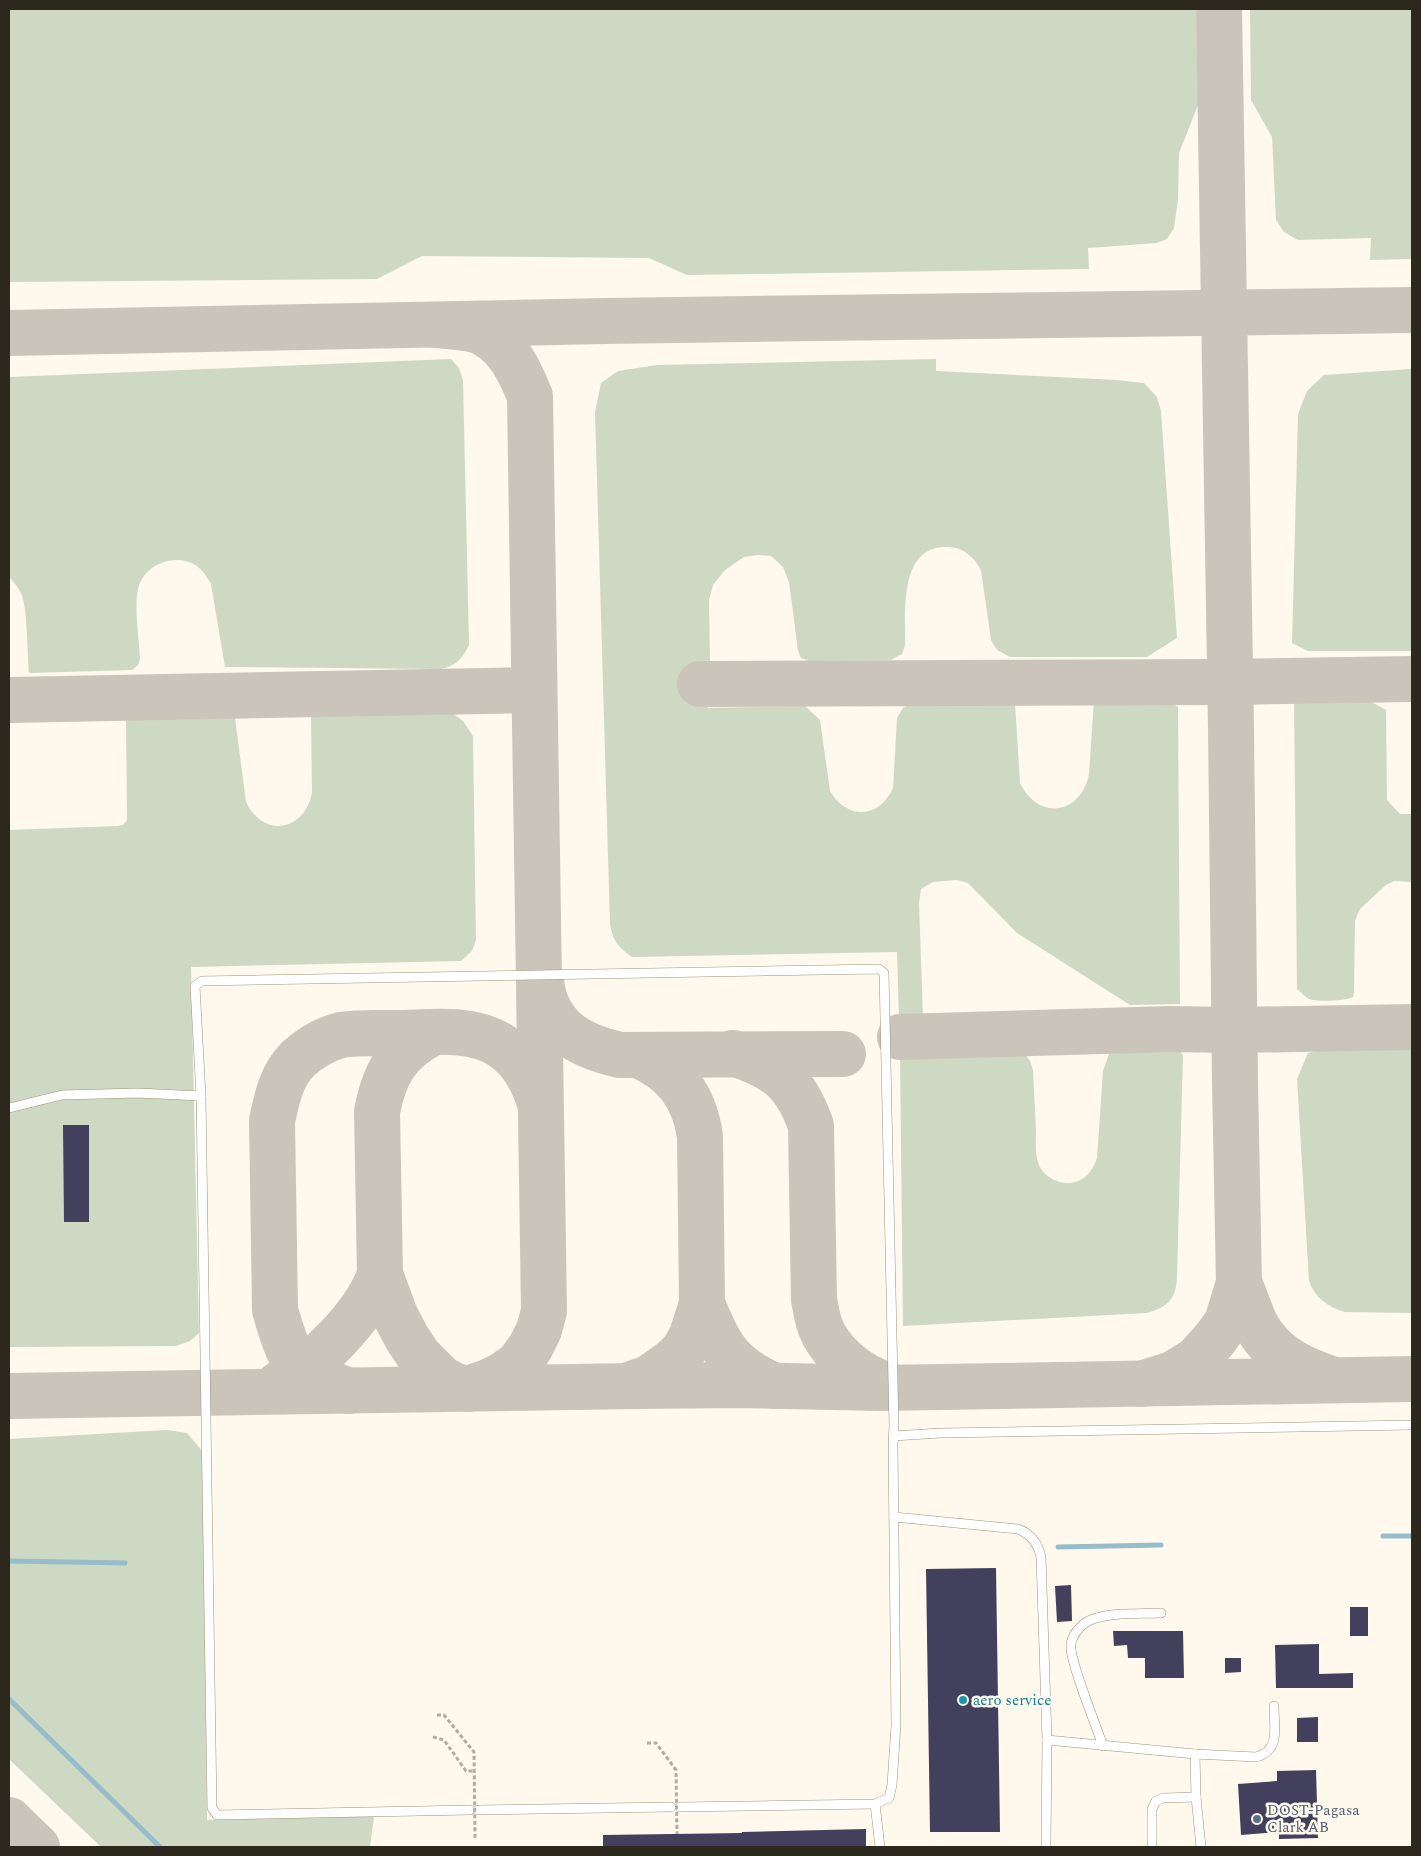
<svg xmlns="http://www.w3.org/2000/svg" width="1421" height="1856" viewBox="0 0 1421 1856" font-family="Spectral,serif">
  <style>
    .green { fill: #ced9c3 }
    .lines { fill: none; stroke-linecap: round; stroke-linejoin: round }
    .stream { stroke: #95bdcc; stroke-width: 5 }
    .taxiway { stroke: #cac4ba; stroke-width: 46 }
    .building { fill: #42405c }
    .service-casing { stroke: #a1947b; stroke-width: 10 }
    .path { stroke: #b2aca1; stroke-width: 3; stroke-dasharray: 4 2.5; stroke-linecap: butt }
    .service { stroke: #fff; stroke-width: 9 }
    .path-bridge { stroke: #b2aca1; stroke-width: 3; stroke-dasharray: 4 2.5; stroke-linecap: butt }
    .culture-dot { fill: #0f9aa8; stroke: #fef8ed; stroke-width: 2 }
    .service-dot { fill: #5c6f8a; stroke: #fef8ed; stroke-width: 2 }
    .labels { text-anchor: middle; stroke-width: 5; stroke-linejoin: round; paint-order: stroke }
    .culture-label { font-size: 15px; fill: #0d838f; stroke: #fef8ed; text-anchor: start }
    .service-label { font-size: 15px; fill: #4e5e75; stroke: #fef8ed; text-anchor: start }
  </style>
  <rect width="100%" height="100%" fill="#fef8ed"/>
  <!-- green -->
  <g class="green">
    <polygon points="9,9 1196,9 1198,105 1179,153 1178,199 1174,228 1167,239 1157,243 1088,248 1089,269 687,275 649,258 422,256 377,279 9,282"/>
    <polygon points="1250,9 1412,9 1412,259 1370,260 1371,238 1298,240 1284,232 1276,220 1272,137 1251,100"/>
    <path d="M451,359l8,9 4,12 6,265c-7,14 -13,21 -29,24l-215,-2 -14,-83c-4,-7 -8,-13 -14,-18 -22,-14 -53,-2 -59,23 -4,18 1,50 2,70l-2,6 -6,5 -103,3c-2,-20 -1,-63 -8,-80 -3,-6 -7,-11 -12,-16v-200z"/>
    <path d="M936,359v12l181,9 27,3 13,14 4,14 16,227 -30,19h-137l-13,-7 -6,-10 -10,-70c-7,-13 -18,-23 -33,-23 -50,-2 -42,65 -43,98l-3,9 -11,6 -82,1 -8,-3 -3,-7 -9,-69 -6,-15 -12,-11 -13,-1 -14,2 -19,13 -12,15 -4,15 1,63 -7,10 -3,11 2,13 6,11 97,-2 15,14 10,71c17,29 49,28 63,-3l4,-70 6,-10 9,-5h103l5,80c18,38 61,32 69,-9l5,-74 68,-2 16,9 2,297 -50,1 -113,-72 -49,-50 -11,-3 -24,2 -12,7 -2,14 4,113 -24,1 -2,-65 -265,5c-14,-10 -19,-16 -22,-33l-15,-512 6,-29 17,-12 39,-6z"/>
    <polygon points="1412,369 1412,651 1308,651 1292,643 1298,414 1307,391 1324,375"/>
    <path d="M1366,699l20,11 1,90 13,14h12v68l-18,-1 -8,4 -26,24 -5,12 -1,72 -1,4c-6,4 -37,5 -44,2 -4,-2 -8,-7 -12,-10l-3,-289z"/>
    <path d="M450,711l13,10 10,15 3,204 -4,11 -11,10 -270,6 8,366 -9,8 -14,5 -167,1v-517l108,-4 6,-1 4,-5 -1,-103 109,1 11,84c17,36 58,30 66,-9l-1,-76z"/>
    <path d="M1112,1045h59l9,5 3,6 -6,221c-1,22 -9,30 -30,36l-244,13 -3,-271 124,-3 6,9 3,9c1,20 2,41 3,61 0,10 -1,22 2,31 4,14 19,22 33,21 14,-2 22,-13 26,-25l6,-87z"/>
    <path d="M1412,1045v268l-67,-1c-17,-5 -30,-14 -36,-31l-12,-202 11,-26 12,-3z"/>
    <polygon points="167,1430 187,1433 203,1452 207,1820 374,1816 370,1847 101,1847 9,1759 9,1439"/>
  </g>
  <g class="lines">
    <!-- stream -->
    <g class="stream">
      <polyline points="1383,1536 1412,1536"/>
      <polyline points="1058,1547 1161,1545"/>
      <polyline points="9,1561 125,1563"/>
      <polyline points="9,1699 160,1847"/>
    </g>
    <!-- taxiway -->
    <g class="taxiway">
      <polyline points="9,333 606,321 1412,310"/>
      <polyline points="700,684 1230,682 1412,679"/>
      <polyline points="9,700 534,690"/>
      <path d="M541,981c5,47 38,65 79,74l223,-1"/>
      <path d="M432,1033c-35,18 -48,41 -55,79l3,162 15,41 12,23 12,18 23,23 14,7 12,3 20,-7 16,-8 14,-10 12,-16 9,-18 5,-19 -14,-915c-10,-24 -21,-49 -45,-62 -14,-8 -34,-7 -50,-9"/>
      <polyline points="900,1037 1171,1029 1234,1030 1412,1027"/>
      <path d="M733,1053c44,14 63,29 78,73l3,174c2,8 3,18 6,26 9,24 32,44 54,54 6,3 13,4 19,7"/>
      <path d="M1239,1283c6,13 10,27 16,40 16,32 44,45 76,56"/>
      <path d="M702,1303c17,44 28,64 73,83"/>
      <path d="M279,1384c38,-20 87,-69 101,-110"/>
      <polyline points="1141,1384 1173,1374 1196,1360 1215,1339 1227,1322 1239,1283 1235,1082 1231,728 1219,9"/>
      <path d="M629,1385l20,-7 24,-17 11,-11 8,-15 7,-22 3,-10 -2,-167c-6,-40 -25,-65 -62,-81"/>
      <path d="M349,1391c-21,-8 -48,-19 -60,-40 -6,-13 -10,-27 -14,-41l-3,-189c5,-23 9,-45 26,-62 12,-11 28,-20 43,-24 17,-3 36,-2 54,-2 33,0 75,-7 105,12 21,13 33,35 40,58"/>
      <polyline points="9,1396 637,1386 737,1385 880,1388 1412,1379"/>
      <polyline points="9,1820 37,1847"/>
    </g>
  </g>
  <!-- building -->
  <g class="building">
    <polygon points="63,1125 89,1125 89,1222 64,1222"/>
    <polygon points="996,1568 1000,1832 930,1832 926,1569"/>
    <polygon points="1071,1585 1072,1621 1057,1622 1055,1586"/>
    <rect x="1350" y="1607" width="18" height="29"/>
    <polygon points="1113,1631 1183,1631 1184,1678 1145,1678 1145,1658 1128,1658 1127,1645 1114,1646"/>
    <polygon points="1319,1644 1319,1674 1353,1673 1353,1688 1276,1688 1275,1645"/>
    <polygon points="1225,1658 1241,1658 1241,1672 1225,1673"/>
    <polygon points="1318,1717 1318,1742 1297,1742 1297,1718"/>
    <polygon points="1316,1770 1318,1838 1279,1839 1279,1832 1241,1835 1238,1784 1277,1781 1277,1771"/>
    <polygon points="866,1829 866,1847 603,1847 603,1835 742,1833 742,1832"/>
  </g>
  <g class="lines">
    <defs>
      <g id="service">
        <polyline points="9,1108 62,1095 138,1093 201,1096"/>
        <polyline points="893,1436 941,1433 1412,1425"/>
        <path d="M894,1517l124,12c13,5 20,14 23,28l6,183 -1,107"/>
        <polyline points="1047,1740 1195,1754 1196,1797 1201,1847"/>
        <path d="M1103,1746c-6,-18 -35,-89 -32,-102 2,-11 11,-21 22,-25 22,-7 45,-5 68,-6"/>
        <path d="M1195,1754l61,3c25,-6 18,-31 18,-51"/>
        <polyline points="875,1804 880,1847"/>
        <polyline points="470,1810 217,1815 212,1808 201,1096 195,986 202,981 879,969 884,973 894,1427 893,1445 896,1725 892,1785 889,1798 875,1804 680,1807"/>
        <polyline points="478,1810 671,1807"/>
        <polyline points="1152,1847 1152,1809 1156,1801 1163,1798 1196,1797"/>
      </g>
    </defs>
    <!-- service casing -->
    <use href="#service" class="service-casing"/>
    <!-- path -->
    <polyline class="path" points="433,1737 444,1740 466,1771 474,1771"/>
    <!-- service -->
    <use href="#service" class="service"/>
    <!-- path-bridge -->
    <g class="path-bridge">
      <polyline points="437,1715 444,1715 474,1752 475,1838"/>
      <polyline points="647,1743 656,1743 676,1770 677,1834"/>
    </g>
  </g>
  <!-- markers -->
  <circle class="culture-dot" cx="963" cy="1700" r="5"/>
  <circle class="service-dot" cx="1257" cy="1819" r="5"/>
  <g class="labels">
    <!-- culture labels -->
    <g class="culture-label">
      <text x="973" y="1705">aero service</text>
    </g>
    <!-- service labels -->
    <g class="service-label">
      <text x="1267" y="1815">DOST-Pagasa<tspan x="1267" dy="17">Clark AB</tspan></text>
    </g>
  </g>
  <!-- border -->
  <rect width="1421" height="1856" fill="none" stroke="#2d281e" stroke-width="20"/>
</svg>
